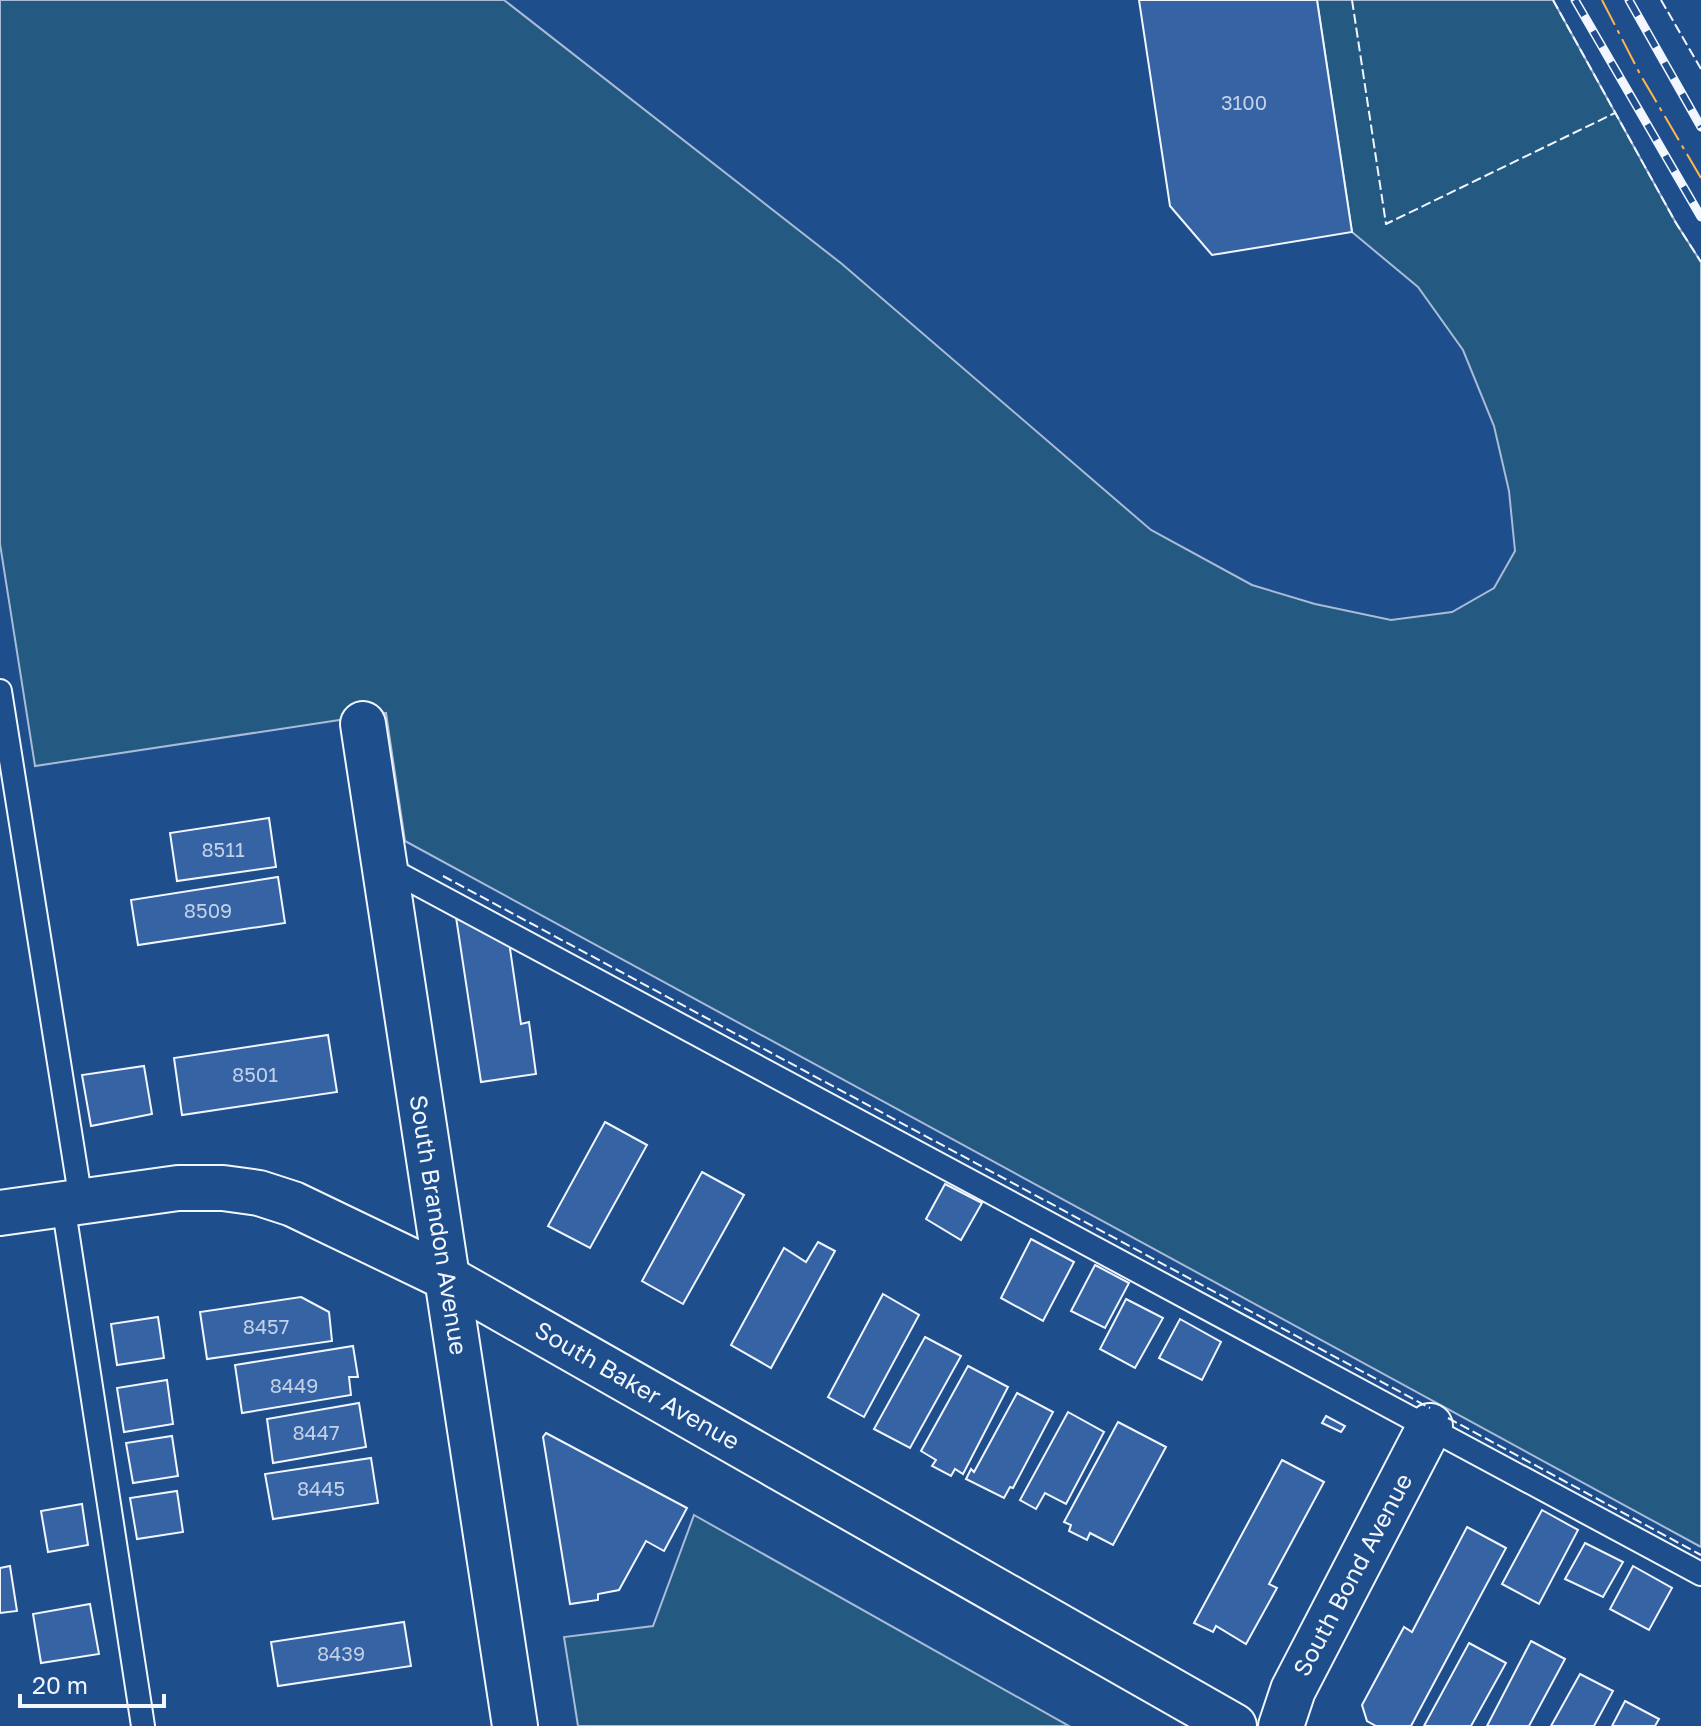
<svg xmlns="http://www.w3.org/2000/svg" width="1701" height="1726" viewBox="0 0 1701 1726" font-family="'Golos Text',sans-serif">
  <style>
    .green { fill: #245a82; stroke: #a8bbd7; stroke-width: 2 }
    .building { fill: #3563a3; stroke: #f2f6ff; stroke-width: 2 }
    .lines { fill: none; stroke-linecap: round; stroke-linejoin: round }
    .lane-casing { stroke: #f2f6ff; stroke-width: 26 }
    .street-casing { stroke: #f2f6ff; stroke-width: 48 }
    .secondary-casing { stroke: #f2f6ff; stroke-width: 48 }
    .lane { stroke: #1f4e8c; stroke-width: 22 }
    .street { stroke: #1f4e8c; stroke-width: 44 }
    .secondary { stroke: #1f4e8c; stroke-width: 44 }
    .rail-casing { stroke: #f2f6ff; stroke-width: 9 }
    .rail { stroke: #1f4e8c; stroke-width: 6; stroke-dasharray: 18; stroke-linecap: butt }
    .fence { stroke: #f2f6ff; stroke-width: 2; stroke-dasharray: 10 4; stroke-linecap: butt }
    .power { stroke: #ffb74d; stroke-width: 2; stroke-dasharray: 28 6 4 6; stroke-linecap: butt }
    .labels { text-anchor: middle; stroke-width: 6; stroke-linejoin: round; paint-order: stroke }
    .number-label { font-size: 20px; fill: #c3d1e8 }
    .street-label { font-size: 24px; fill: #f2f6ff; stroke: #1f4e8c }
  </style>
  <rect width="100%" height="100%" fill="#1f4e8c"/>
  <!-- green -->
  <g class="green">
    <polygon points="0,0 504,0 842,264 1151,530 1252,585 1315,604 1391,620 1452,612 1494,588 1515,551 1509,491 1494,426 1463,350 1418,287 1352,232 1317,0 1553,0 1676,223 1701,262 1701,1547 405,841 386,713 35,766 0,544"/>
    <polygon points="694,1515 1069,1726 578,1726 564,1637 653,1626"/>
  </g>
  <!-- building -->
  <g class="building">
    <polygon points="1139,0 1317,0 1352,232 1212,255 1170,206"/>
    <polygon points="269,818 276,867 177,881 170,833"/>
    <polygon points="278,877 285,923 138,945 131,900"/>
    <polygon points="469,915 508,935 521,1024 529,1022 536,1074 481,1082 456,917"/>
    <polygon points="328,1035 337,1092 182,1115 174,1058"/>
    <polygon points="144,1066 152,1114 91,1126 82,1075"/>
    <polygon points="605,1122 647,1145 590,1248 548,1226"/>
    <polygon points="702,1172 744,1195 683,1304 642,1281"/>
    <polygon points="945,1184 982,1203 961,1240 926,1219"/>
    <polygon points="1031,1239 1074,1262 1043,1321 1001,1298"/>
    <polygon points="818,1242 835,1251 771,1368 731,1345 784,1248 806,1262"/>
    <polygon points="1095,1265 1129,1283 1105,1328 1071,1311"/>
    <polygon points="883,1294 919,1315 864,1417 828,1397"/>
    <polygon points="301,1297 329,1312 332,1341 207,1359 200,1312"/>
    <polygon points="1126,1299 1163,1318 1135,1368 1100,1349"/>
    <polygon points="158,1317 164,1358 117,1365 111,1324"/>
    <polygon points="1180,1319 1221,1342 1202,1380 1159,1358"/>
    <polygon points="925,1337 961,1356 910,1448 874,1429"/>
    <polygon points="353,1346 358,1377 349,1377 351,1395 242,1413 235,1365"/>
    <polygon points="968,1366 1008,1387 963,1474 955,1469 951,1476 932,1466 936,1460 921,1451"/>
    <polygon points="167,1380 173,1424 124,1432 117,1388"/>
    <polygon points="1017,1393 1053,1412 1013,1488 1010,1487 1004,1498 966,1479 971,1469 974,1472"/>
    <polygon points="359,1403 366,1447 273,1463 267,1419"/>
    <polygon points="1068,1412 1104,1432 1066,1504 1045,1493 1036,1509 1020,1500"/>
    <polygon points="1326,1416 1345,1426 1341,1432 1322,1423"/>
    <polygon points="1118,1422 1166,1447 1113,1545 1090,1533 1087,1540 1069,1531 1071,1525 1064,1522"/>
    <polygon points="546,1433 687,1508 664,1551 646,1541 619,1590 598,1594 598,1600 570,1604 543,1437"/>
    <polygon points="172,1436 178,1476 133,1483 126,1443"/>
    <polygon points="371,1458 378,1503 273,1519 265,1474"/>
    <polygon points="1282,1460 1324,1482 1269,1584 1277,1588 1246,1644 1216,1626 1213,1632 1194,1623"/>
    <polygon points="177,1491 183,1532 137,1539 130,1498"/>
    <polygon points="82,1504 88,1545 48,1552 41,1511"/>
    <polygon points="1542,1510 1578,1530 1539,1604 1502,1584"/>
    <polygon points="1467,1527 1506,1548 1411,1726 1376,1726 1367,1721 1362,1705 1404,1627 1412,1632"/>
    <polygon points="1585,1543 1623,1562 1603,1597 1565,1579"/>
    <polygon points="10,1566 17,1611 0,1613 0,1568"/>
    <polygon points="1633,1566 1672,1588 1649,1630 1610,1609"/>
    <polygon points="90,1604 99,1654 41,1663 33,1614"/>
    <polygon points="404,1622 411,1666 278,1686 271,1642"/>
    <polygon points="1531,1641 1565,1659 1529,1726 1487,1726"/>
    <polygon points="1469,1643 1506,1663 1471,1726 1424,1726"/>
    <polygon points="1580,1674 1613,1691 1594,1726 1551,1726"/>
    <polygon points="1625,1701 1659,1719 1655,1726 1612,1726"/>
  </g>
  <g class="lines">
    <defs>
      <g id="lane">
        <polyline points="0,691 81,1201"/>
        <polyline points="384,866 1701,1574"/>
        <polyline points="63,1204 143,1726"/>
      </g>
      <g id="street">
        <polyline points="363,724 515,1726"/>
        <polyline points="1281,1726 1293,1690 1430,1426"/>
      </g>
      <polyline id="secondary" points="0,1213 178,1188 223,1188 259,1193 293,1204 447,1278 1234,1726"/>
    </defs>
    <!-- lane casing -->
    <use href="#lane" class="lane-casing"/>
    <!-- street casing -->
    <use href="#street" class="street-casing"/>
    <!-- secondary casing -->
    <use href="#secondary" class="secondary-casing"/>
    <!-- lane -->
    <use href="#lane" class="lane"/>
    <!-- street -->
    <use href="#street" class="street"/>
    <!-- secondary -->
    <use href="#secondary" class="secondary"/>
    <defs>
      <g id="rail">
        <polyline points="1575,0 1701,217"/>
        <polyline points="1629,0 1701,127"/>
      </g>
    </defs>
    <!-- rail casing -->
    <use href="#rail" class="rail-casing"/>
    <!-- rail -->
    <use href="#rail" class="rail"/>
    <!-- fence -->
    <g class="fence">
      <polyline points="1352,0 1386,224 1615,113"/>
      <polyline points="1553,0 1676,223 1701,262"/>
      <polyline points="1661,0 1701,69"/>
      <polyline points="443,876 1430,1408"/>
      <polyline points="1448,1418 1701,1555"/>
    </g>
    <!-- power -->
    <polyline class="power" points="1602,0 1640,74 1701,178"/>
  </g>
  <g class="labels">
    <!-- number labels -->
    <g class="number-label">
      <text x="1244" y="110">3100</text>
      <text x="223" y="857">8511</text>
      <text x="208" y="918">8509</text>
      <text x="255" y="1082">8501</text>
      <text x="266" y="1334">8457</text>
      <text x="294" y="1393">8449</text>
      <text x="316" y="1440">8447</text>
      <text x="321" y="1496">8445</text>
      <text x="341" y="1661">8439</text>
    </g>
    <!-- street labels -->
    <g class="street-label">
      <text transform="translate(438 1225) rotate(81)" y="8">South Brandon Avenue</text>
      <text transform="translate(637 1386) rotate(30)" y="8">South Baker Avenue</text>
      <text transform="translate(1353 1575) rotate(-62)" y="8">South Bond Avenue</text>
    </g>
  </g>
  <!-- scale -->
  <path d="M20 1694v12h144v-12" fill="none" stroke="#f2f6ff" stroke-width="4"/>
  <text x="32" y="1694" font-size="24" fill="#f2f6ff" stroke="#1f4e8c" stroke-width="6" paint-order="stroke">20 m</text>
</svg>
